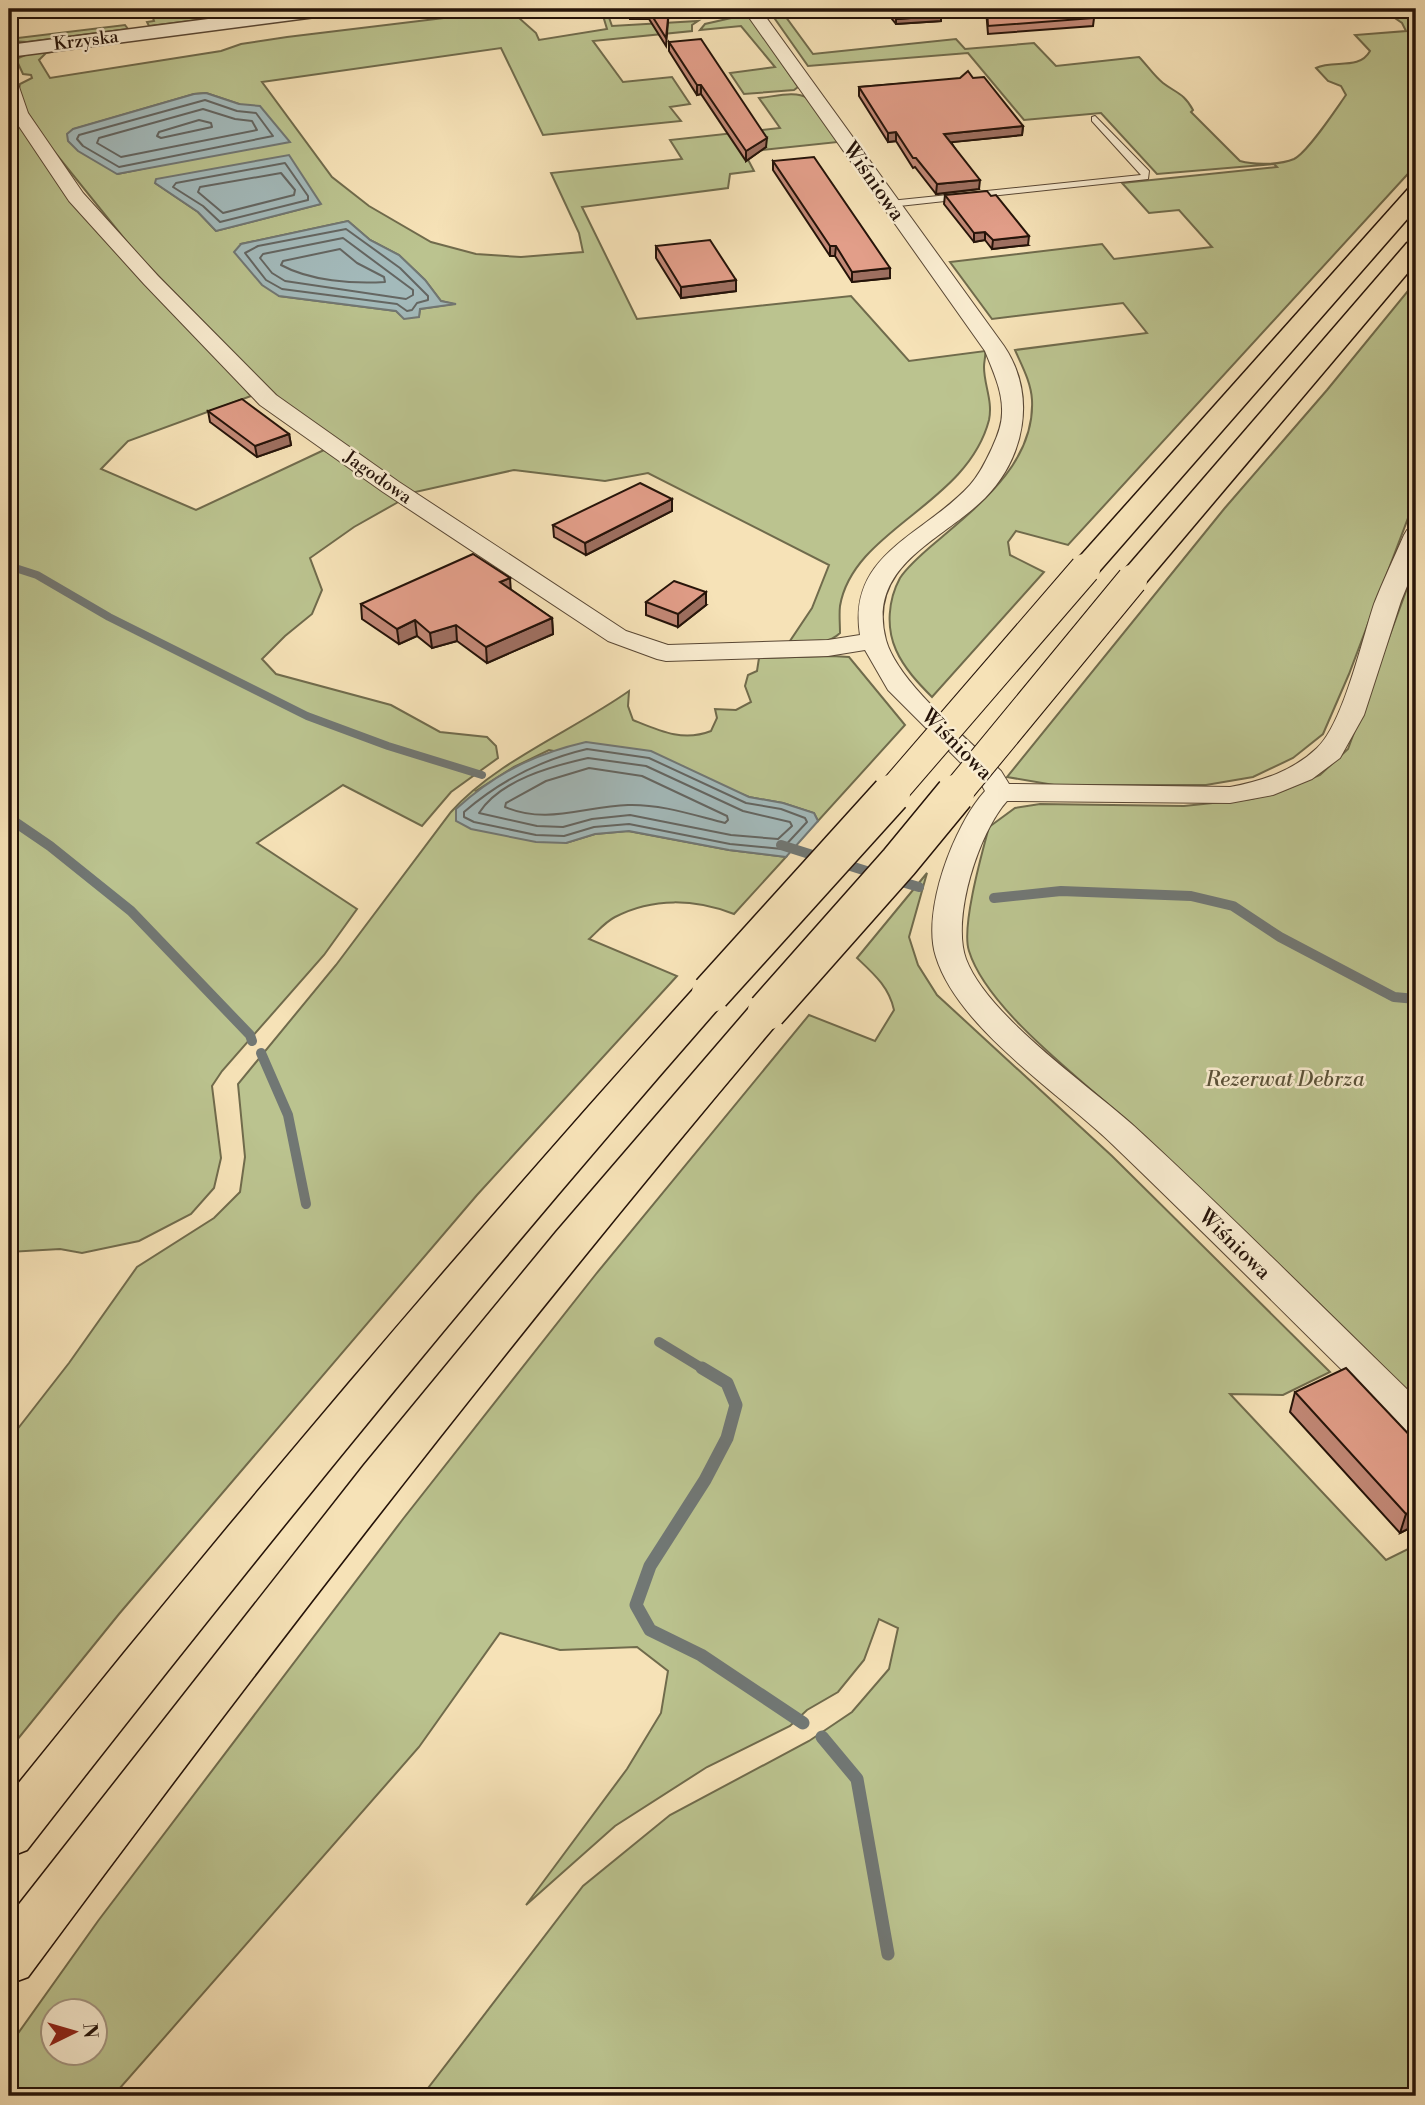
<svg xmlns="http://www.w3.org/2000/svg" width="1425" height="2105" viewBox="0 0 1425 2105" font-family="'Libre Bodoni',serif">
  <style>
    .green { fill: #bbc38f; stroke: #706b4c; stroke-width: 2; fill-rule: evenodd }
    .water { fill: #a3babb; stroke: #717774; stroke-width: 2 }
    .lines { fill: none; stroke-linecap: round; stroke-linejoin: round }
    .shore { stroke: #646662; stroke-width: 2 }
    .stream-far2 { stroke: #717774; stroke-width: 8 }
    .stream-far1 { stroke: #717774; stroke-width: 10 }
    .stream { stroke: #717774; stroke-width: 13 }
    .service-casing { stroke: #594734; stroke-width: 2 }
    .minor-casing { stroke: #594734; stroke-width: 2 }
    .tertiary-casing { stroke: #594734; stroke-width: 3 }
    .motorway-casing { stroke: #251309; stroke-width: 3 }
    .service { fill: #f9ecd0; fill-rule: evenodd }
    .minor { fill: #f9ecd0; fill-rule: evenodd }
    .tertiary { fill: #f9ecd0; fill-rule: evenodd }
    .motorway { fill: #f6e2b7; fill-rule: evenodd }
    .motorway-bridge-far1-casing { stroke: #251309; stroke-width: 32; stroke-linecap: butt }
    .motorway-bridge-casing { stroke: #251309; stroke-width: 41; stroke-linecap: butt }
    .motorway-bridge-far1 { stroke: #f6e2b7; stroke-width: 30 }
    .motorway-bridge { stroke: #f6e2b7; stroke-width: 38 }
    .wall { fill: #c28876; stroke: #251309; stroke-width: 2 }
    .shaded-wall { fill: #9e6f60; stroke: #251309; stroke-width: 2 }
    .building { fill: #e29e89; stroke: #251309; stroke-width: 2 }
    .labels { text-anchor: middle; stroke-width: 5; stroke-linejoin: round; paint-order: stroke }
    .far-street-label { font-size: 18px; fill: #251309; stroke: #f9ecd0 }
    .street-label { font-size: 21px; fill: #251309; stroke: #f9ecd0 }
    .park-label { font-size: 21px; font-style: italic; fill: #5a5138; stroke: #f9ecd0 }
  </style>
  <rect width="100%" height="100%" fill="#f6e2b7"/>
  <filter id="stains"><feTurbulence type="fractalNoise" baseFrequency=".00286" numOctaves="4"/><feColorMatrix values="0 0 0 0 .2 0 0 0 0 .09 0 0 0 0 .02 0 0 0 .5 -.17"/></filter>
  <radialGradient id="worn" r=".72"><stop offset=".6" stop-color="#630" stop-opacity="0"/><stop offset="1" stop-color="#630" stop-opacity=".3"/></radialGradient>
  <!-- green -->
  <g class="green">
    <polygon points="150,9 290,9 149,26 147,22 154,21"/>
    <path d="M601,9h5l6,17 86,-5 -6,4v6l-99,10 30,41 49,-5 18,27 -20,3 11,14 -138,14 -42,-87 -239,34 70,95 37,29 62,36 45,12 45,3 62,-5 -4,-19 -28,-60 131,-14 -12,-19 110,-12 -21,-30c14,-1 37,-8 48,0l31,44 -94,10 10,19 -24,3 -2,14 -146,19 55,112 214,-23 58,65 76,-10c1,5 -1,10 -1,16 0,18 9,34 5,53 -22,85 -136,109 -149,186 -1,8 0,18 0,27 -13,13 -35,10 -52,11l24,-36 17,-43 -181,-92 -43,8 -91,-11 -103,23 -129,-92 -114,-115 -33,-34 -87,-108 -26,-40 -4,-11 2,-9 12,-6 -1,-3 -8,-1 -7,-15 14,-6 62,-8 -46,8 -7,7 11,18 171,-27 20,-7 46,-7 223,-27 26,23 3,7 68,-11zM206,93l33,11 -54,56 -67,14 -44,-45 120,-35zM155,183l166,21 -105,27 -18,-19zM348,221l22,19 29,15 26,25 16,21 12,3 -33,5 -1,7 -15,2 -8,-7 -117,-15 -38,-52z"/>
    <path d="M768,9h52l-37,4 30,41 143,-15 9,10 69,-6 22,23 83,-9c8,8 15,19 24,26 13,10 21,10 30,27l-2,2 49,49c14,4 40,4 54,-2 14,-7 42,-50 52,-64l-5,-9 -13,-5 -12,-13c17,-9 43,3 54,-17l-15,-16 51,-4 -4,-8 -10,-7 14,-5 -2,-2h12v156l-348,380 -52,-14 -8,11 2,13 34,17 -112,125c-14,-14 -28,-29 -36,-47 -10,-22 -8,-50 4,-72 10,-15 28,-29 42,-41 41,-35 93,-77 90,-137 -1,-18 -10,-34 -17,-50l132,-17 -24,-30 -131,16 -42,-57 152,-18 12,15 98,-12 -33,-37 -30,3 -27,-30 155,-16 -3,-3 -117,10 -56,-61 -77,7 -56,-67 -160,13z"/>
    <polygon points="740,16 749,16 754,22 798,87 794,90 744,94 730,73 775,67 741,26 700,30 705,24"/>
    <polygon points="125,25 128,29 27,42 9,41 9,31 18,38"/>
    <polygon points="9,100 16,119 251,396 128,441 101,469 196,510 324,450 400,501 354,527 310,558 322,590 312,614 285,636 262,659 276,674 391,705 440,732 487,737 496,746 498,758 451,792 422,826 343,785 257,843 357,909 324,955 222,1071 212,1086 221,1158 214,1188 191,1214 139,1241 82,1253 60,1249 9,1252"/>
    <polygon points="1416,281 1416,497 1349,674 1323,734 1293,758 1253,777 1206,785 1054,785 1007,777 1224,509 1327,390"/>
    <path d="M1416,564v225l-6,17 6,1v592c-90,-90 -181,-178 -274,-265 -48,-45 -154,-121 -173,-183 -8,-24 13,-98 20,-124l26,-19 25,-4 144,2 67,-7 31,-8 38,-16 28,-26z"/>
    <path d="M832,656l17,1 56,68 -87,96 -4,-8 -31,-10 -34,-6 -35,-14 -165,-33 -35,17 -38,24 90,52 29,-9 33,-3 101,19 57,7 -52,57c-39,-15 -81,-17 -119,3 -10,5 -18,15 -26,22l88,37 -200,219 -358,419 -110,136v-310l60,-77 68,-96 77,-49 26,-26 5,-35 -7,-73 98,-119 115,-153c44,-50 123,-82 178,-121l-1,15 5,14c27,11 50,22 78,11l6,-13 -2,-9 21,1 15,-8 -6,-16 3,-11 9,-4 2,-13z"/>
    <path d="M927,873l-18,64 9,28 19,30 175,161 218,216 -47,23 -53,-1 156,166 30,-15v551h-994l161,-210 87,-71 139,-74 43,-29 37,-43 9,-41 -19,-9 -15,41 -26,32 -31,18 -17,16 -83,41 -92,59 -89,79 101,-136 34,-56 7,-42 -31,-24 -77,3 -60,-17 -81,114 -306,349h-104v-50l89,-125 305,-402 193,-245 213,-259 66,26 19,-31c-5,-23 -20,-36 -37,-52zM52,2010h42v42h-42z"/>
  </g>
  <!-- water -->
  <g class="water">
    <polygon points="206,93 239,104 260,106 290,142 117,174 78,151 68,141 67,134 73,129 194,94"/>
    <polygon points="289,155 321,204 216,231 198,212 155,183 156,179"/>
    <polygon points="348,221 370,240 399,255 425,280 441,301 456,304 420,309 419,317 404,319 396,311 279,296 262,285 234,252 241,244"/>
    <path d="M586,742l65,9 98,46 34,6 31,10 4,8 -32,36 -57,-7 -100,-19 -34,3 -29,9 -30,-1 -65,-13 -15,-8v-12c40,-36 78,-55 130,-67z"/>
  </g>
  <g class="lines">
    <!-- shore -->
    <g class="shore">
      <polygon points="205,100 237,111 256,113 273,136 119,167 83,146 77,139 79,135"/>
      <polygon points="203,109 235,119 252,121 257,130 121,157 97,143 99,138"/>
      <polygon points="199,120 211,123 212,127 161,138 157,136 159,132"/>
      <polygon points="285,163 308,196 308,200 220,222 203,206 173,187 176,183"/>
      <polygon points="281,173 295,190 294,195 223,213 198,192 200,187"/>
      <polygon points="346,229 400,268 428,296 428,300 417,303 412,310 407,311 397,304 282,289 266,280 245,253 258,246"/>
      <polygon points="343,238 413,290 413,295 406,299 285,281 272,273 260,258 263,254"/>
      <path d="M340,249l17,14 27,14 1,5c-32,2 -75,-1 -104,-17l2,-4z"/>
      <path d="M587,749l62,9 97,45 35,6 24,9 2,4 -25,27 -52,-5 -101,-20 -35,3 -30,9 -28,-1 -62,-13 -10,-5v-5c37,-32 76,-52 123,-63z"/>
      <path d="M588,758l58,8 97,45 47,11 2,4 -14,13 -47,-4 -101,-20 -38,4 -29,8 -26,-1 -58,-13c21,-33 73,-47 109,-55z"/>
      <path d="M589,768l53,8 85,40 1,4 -3,3c-32,-8 -64,-19 -97,-18 -43,1 -81,20 -123,2l1,-4 40,-22z"/>
    </g>
    <!-- stream-far2 -->
    <polyline class="stream-far2" points="9,566 37,575 109,617 307,716 388,746 482,775"/>
    <!-- stream-far1 -->
    <g class="stream-far1">
      <polyline points="9,818 50,846 131,911 250,1035 252,1041"/>
      <polyline points="781,845 822,858"/>
      <polyline points="838,862 879,875"/>
      <polyline points="895,880 919,887"/>
      <polyline points="994,898 1061,891 1191,896 1233,906 1280,937 1394,997 1416,999"/>
      <polyline points="261,1053 288,1115 306,1204"/>
      <polyline points="659,1342 705,1370"/>
    </g>
    <!-- stream -->
    <g class="stream">
      <polyline points="702,1368 727,1383 736,1405 727,1438 705,1480 650,1566 636,1605 650,1630 701,1655 803,1723"/>
      <polyline points="822,1737 857,1779 888,1954"/>
    </g>
    <defs>
      <polygon id="service" points="1095,116 1149,171 1148,179 890,207 885,204 890,201 1141,175 1092,121 1092,117"/>
      <path id="minor" d="M743,9h17l244,337c33,49 21,111 -19,152 -43,43 -119,67 -99,142 12,43 82,99 115,131l8,13 221,3c32,-6 63,-16 87,-39 26,-24 45,-108 57,-144 9,-23 20,-46 30,-69l3,-5 9,-2v36l-15,37 -37,114 -24,43 -28,21 -39,16 -43,8 -223,-2c-28,31 -56,117 -41,158 21,56 121,125 168,167 96,88 188,181 282,272v36l-13,-4c-97,-95 -193,-192 -291,-286 -53,-51 -154,-116 -176,-187 -15,-45 18,-132 49,-166l-5,-9 -92,-92 -23,-40 -37,6 -162,5 -9,-2 -49,-18 -225,-149 -123,-87 -116,-121 -75,-83 -59,-88 -1,-34 9,5 10,29 55,80 75,83 118,119 123,87 227,149 42,14 160,-5 32,-5c-13,-82 65,-100 110,-150 9,-10 16,-24 22,-37 5,-11 10,-23 10,-35 1,-21 -9,-42 -17,-62z"/>
      <polygon id="tertiary" points="285,9 341,9 338,13 331,15 9,57 9,45"/>
      <g id="motorway">
        <polygon points="1416,187 1416,209 1096,575 1085,578 1074,575 1070,569 1074,563 1408,189"/>
        <polygon points="1416,241 1416,263 1143,586 1132,589 1121,586 1117,580 1121,574 1407,243"/>
        <path d="M711,981l13,3 6,9 -6,9c-241,275 -472,559 -697,848l-18,7v-62c222,-277 451,-547 689,-811z"/>
        <path d="M767,999l13,3 6,9 -6,9c-262,310 -510,630 -752,957l-19,7v-67l355,-452 192,-233 198,-230z"/>
      </g>
    </defs>
    <!-- service casing -->
    <use href="#service" class="service-casing"/>
    <!-- minor casing -->
    <use href="#minor" class="minor-casing"/>
    <!-- tertiary casing -->
    <use href="#tertiary" class="tertiary-casing"/>
    <!-- motorway casing -->
    <use href="#motorway" class="motorway-casing"/>
    <!-- service -->
    <use href="#service" class="service"/>
    <!-- minor -->
    <use href="#minor" class="minor"/>
    <!-- tertiary -->
    <use href="#tertiary" class="tertiary"/>
    <!-- motorway -->
    <use href="#motorway" class="motorway"/>
    <defs>
      <g id="motorway-bridge-far1">
        <polyline points="889,796 1085,569"/>
        <polyline points="954,796 1132,580"/>
      </g>
      <g id="motorway-bridge">
        <polyline points="711,993 891,794"/>
        <polyline points="767,1011 899,862 955,794"/>
      </g>
    </defs>
    <!-- motorway-bridge-far1 casing -->
    <use href="#motorway-bridge-far1" class="motorway-bridge-far1-casing"/>
    <!-- motorway-bridge casing -->
    <use href="#motorway-bridge" class="motorway-bridge-casing"/>
    <!-- motorway-bridge-far1 -->
    <use href="#motorway-bridge-far1" class="motorway-bridge-far1"/>
    <!-- motorway-bridge -->
    <use href="#motorway-bridge" class="motorway-bridge"/>
  </g>
  <!-- wall -->
  <g class="wall">
    <polygon points="618,9 669,9 666,46 649,19 630,19 630,15 618,15"/>
    <polygon points="884,9 935,9 941,16 941,21 896,24"/>
    <polygon points="986,9 1085,9 1094,18 1093,26 988,34"/>
    <polygon points="669,42 766,147 746,161 701,94 697,95 669,51"/>
    <polygon points="973,78 1023,126 1022,135 951,142 979,189 936,194 915,167 913,168 896,141 888,142 859,96 859,87"/>
    <polygon points="773,161 890,268 890,278 852,282 835,256 830,256 773,170"/>
    <polygon points="945,195 1028,245 992,249 985,240 974,242 944,204"/>
    <polygon points="656,246 736,280 736,291 681,298 656,258"/>
    <polygon points="208,411 289,434 291,445 257,457 210,422"/>
    <polygon points="672,499 672,511 586,555 554,537 553,525"/>
    <polygon points="511,590 552,618 553,634 487,663 457,641 432,648 417,636 399,644 362,619 361,604"/>
    <polygon points="646,602 706,605 678,627 646,615"/>
    <polygon points="1295,1392 1416,1442 1416,1525 1400,1533 1290,1412"/>
  </g>
  <!-- shaded-wall -->
  <g class="shaded-wall">
    <polygon points="941,16 941,21 896,24 896,19"/>
    <polygon points="697,85 701,85 701,94 697,95"/>
    <polygon points="1023,126 1022,135 944,143 944,134"/>
    <polygon points="896,132 896,141 888,142 888,133"/>
    <polygon points="767,138 766,147 746,161 746,151"/>
    <polygon points="980,180 979,189 936,194 937,184"/>
    <polygon points="985,232 985,240 974,242 974,233"/>
    <polygon points="1029,236 1028,245 992,249 993,240"/>
    <polygon points="830,246 836,246 835,256 830,256"/>
    <polygon points="890,268 890,278 852,282 852,272"/>
    <polygon points="736,280 736,291 681,298 681,287"/>
    <polygon points="289,434 291,445 257,457 255,446"/>
    <polygon points="672,499 672,511 586,555 585,543"/>
    <polygon points="510,578 511,593 500,582"/>
    <polygon points="706,592 706,605 678,627 678,614"/>
    <polygon points="552,618 553,634 487,663 486,647"/>
    <polygon points="415,620 417,636 399,644 397,629"/>
    <polygon points="456,625 457,641 432,648 430,633"/>
    <polygon points="1416,1509 1416,1525 1400,1533 1406,1514"/>
  </g>
  <!-- building -->
  <g class="building">
    <polygon points="630,9 669,9 666,38 649,11 630,11"/>
    <polygon points="888,9 935,9 941,16 896,19"/>
    <polygon points="987,9 1085,9 1094,18 988,26"/>
    <polygon points="701,39 767,138 746,151 701,85 697,85 669,42"/>
    <polygon points="968,71 973,78 984,77 1023,126 944,134 980,180 937,184 916,158 913,158 896,132 888,133 859,87 960,78"/>
    <polygon points="814,157 890,268 852,272 836,246 830,246 773,161"/>
    <polygon points="987,191 991,196 996,195 1029,236 993,240 985,232 974,233 945,195"/>
    <polygon points="710,240 736,280 681,287 656,246"/>
    <polygon points="242,399 289,434 255,446 208,411"/>
    <polygon points="640,483 672,499 585,543 553,525"/>
    <polygon points="473,554 510,578 500,582 552,618 486,647 456,625 430,633 415,620 397,629 361,604"/>
    <polygon points="674,581 706,592 678,614 646,602"/>
    <polygon points="1346,1368 1416,1442 1416,1509 1406,1514 1295,1392"/>
  </g>
  <g class="labels">
    <!-- far-street labels -->
    <g class="far-street-label">
      <text transform="translate(86 40) rotate(-7)" y="6">Krzyska</text>
      <text transform="translate(378 477) rotate(35)" y="6">Jagodowa</text>
    </g>
    <!-- street labels -->
    <g class="street-label">
      <text transform="translate(874 181) rotate(55)" y="7">Wiśniowa</text>
      <text transform="translate(957 744) rotate(45)" y="7">Wiśniowa</text>
      <text transform="translate(1235 1244) rotate(44)" y="7">Wiśniowa</text>
    </g>
    <!-- park labels -->
    <g class="park-label">
      <text x="1285" y="1086">Rezerwat Debrza</text>
    </g>
  </g>
  <!-- margin -->
  <rect width="1425" height="2105" fill="none" stroke="#f6e2b7" stroke-width="35"/>
  <rect x="10" y="10" width="1404" height="2084" fill="none" stroke="#251309" stroke-width="3.5"/>
  <rect x="18" y="18" width="1390" height="2070" fill="none" stroke="#251309" stroke-width="2"/>
  <!-- north arrow -->
  <g transform="translate(74 2032) rotate(85)"><circle r="33" fill="#f9ecd0" stroke="#a49580" stroke-width="2"/>
  <path d="M0-5L12 26L0 18L-12 26Z" fill="#8f2418"/>
  <text y="-10" font-size="19" font-weight="bold" text-anchor="middle" fill="#251309">N</text>
  </g>
  <rect width="100%" height="100%" filter="url(#stains)"/>
  <rect width="100%" height="100%" fill="url(#worn)"/>
</svg>
